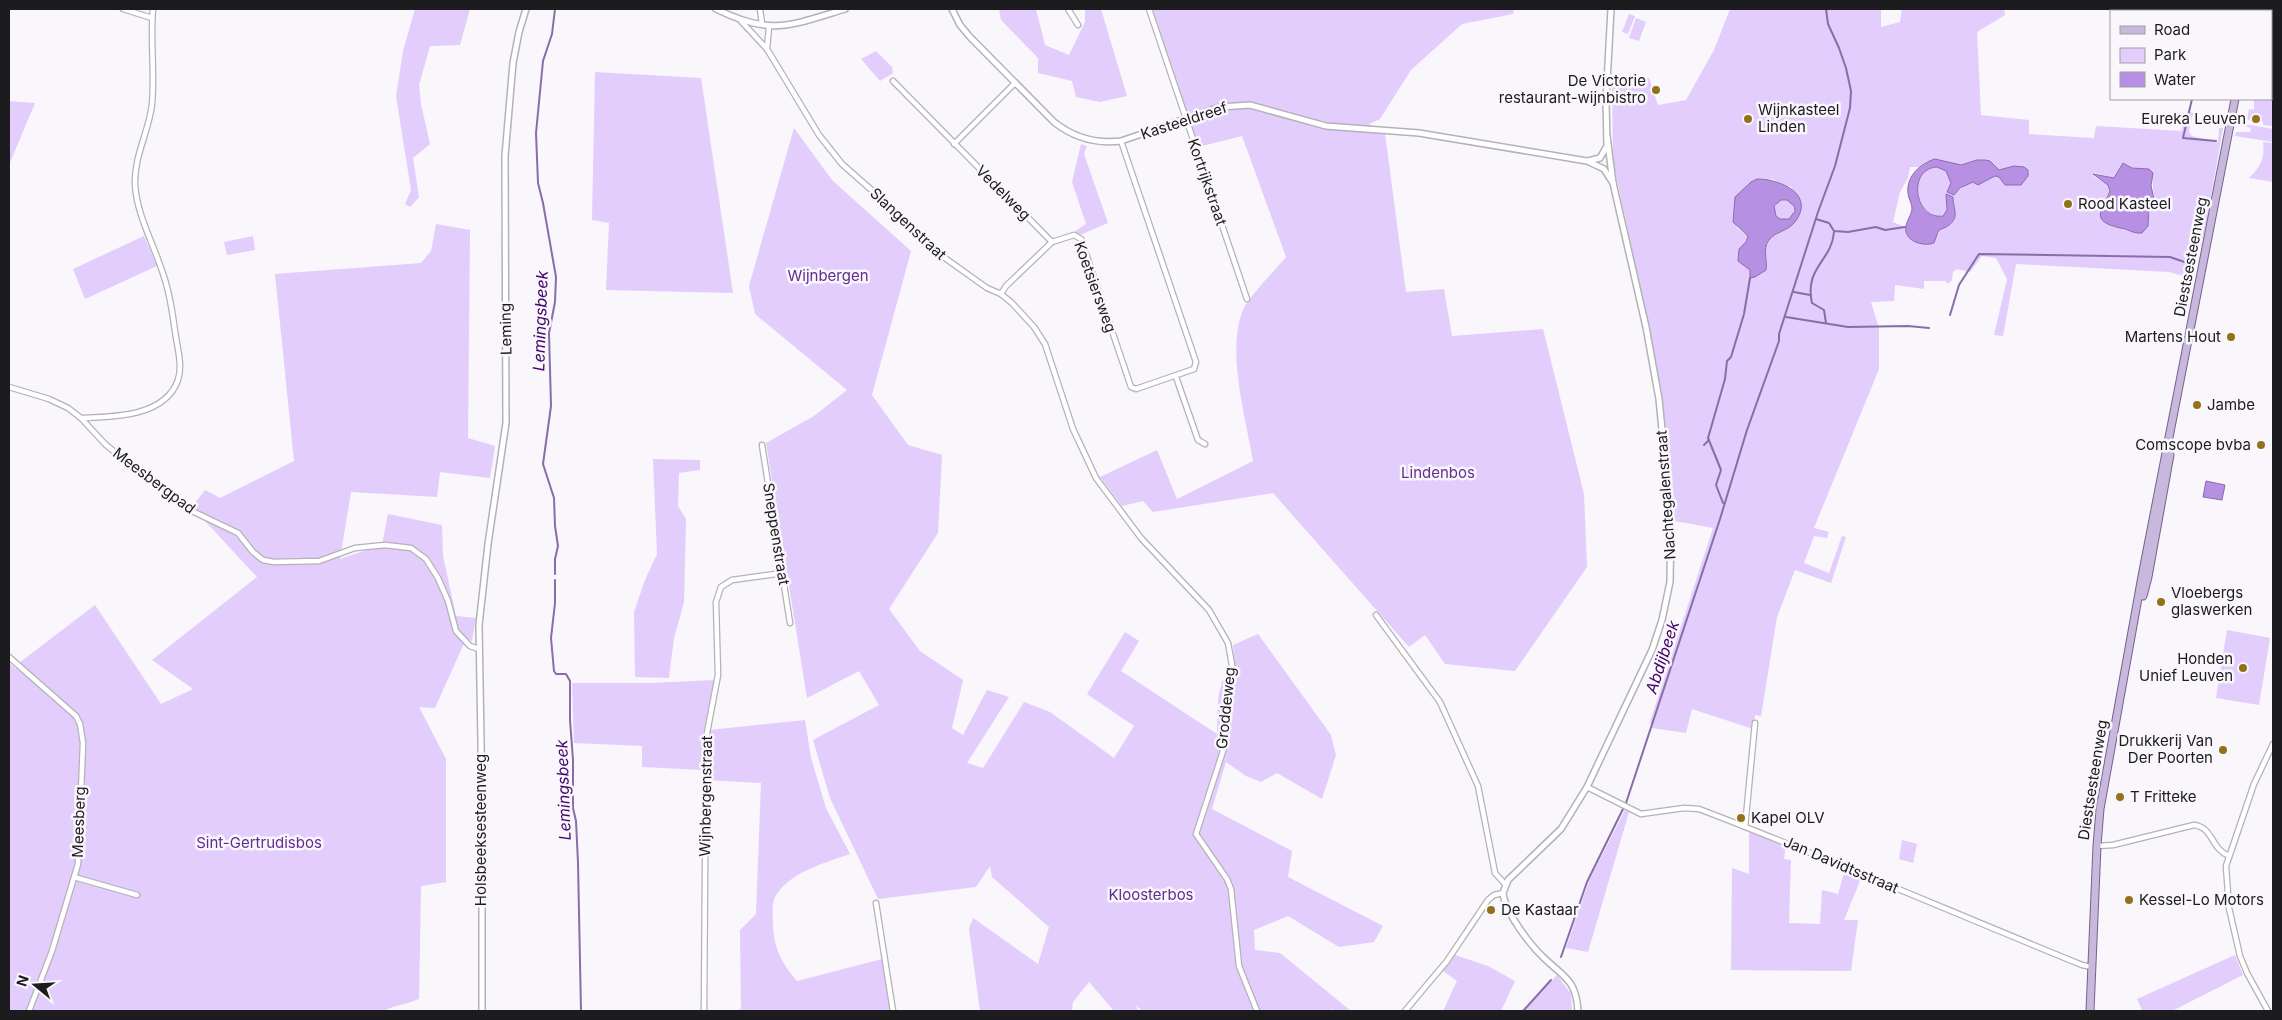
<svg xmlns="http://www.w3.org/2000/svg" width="2282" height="1020" viewBox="0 0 2282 1020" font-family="Inter,sans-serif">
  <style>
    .green { fill: #e2cdfc; fill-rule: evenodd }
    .water { fill: #b790e3; stroke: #886da8; fill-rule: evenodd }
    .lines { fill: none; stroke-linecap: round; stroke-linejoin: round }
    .stream { stroke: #886da8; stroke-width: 2 }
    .minor-casing { stroke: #b4b2b7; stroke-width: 7 }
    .tertiary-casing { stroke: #b4b2b7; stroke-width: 8 }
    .primary-casing { stroke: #75628b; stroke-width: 9 }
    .minor { stroke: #fff; stroke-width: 4.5 }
    .tertiary { stroke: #fff; stroke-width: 5 }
    .primary { stroke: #c9b8dd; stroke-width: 7 }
    .poi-dot { fill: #927118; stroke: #f9f6fc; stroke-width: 2 }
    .labels { text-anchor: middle; stroke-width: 5; stroke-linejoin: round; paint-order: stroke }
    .poi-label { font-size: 15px; fill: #1c1b1d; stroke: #f9f6fc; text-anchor: start }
    .street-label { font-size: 15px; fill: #1c1b1d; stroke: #f9f6fc }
    .park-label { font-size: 15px; fill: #612d8e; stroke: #f9f6fc }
    .water-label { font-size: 16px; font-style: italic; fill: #42036a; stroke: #f9f6fc }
  </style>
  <rect width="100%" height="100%" fill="#f9f6fc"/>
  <!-- green -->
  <g class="green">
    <polygon points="415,9 470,9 460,45 430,46 419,85 421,104 430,144 413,158 419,197 410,207 405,204 411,190 396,96 403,51"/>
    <polygon points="999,9 1036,9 1045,45 1069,55 1085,22 1085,9 1101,9 1127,96 1100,102 1076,97 1072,81 1038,73 1038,58 1001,20"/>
    <path d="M1151,9h363l-1,5 -51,10 -51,46 -31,49 -11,5 9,7 7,3 21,158 38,-3 8,47 91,-7 41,165 3,73 -72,104 -70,-7 -20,-29 -16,12 -136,-154 -120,19 -10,-11 -21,5 -22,-29 57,-27 20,49 76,-38c-7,-43 -27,-110 -10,-151 5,-12 33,-41 43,-53l-44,-121 -44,11z"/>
    <path d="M1730,9h151v18l19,-5 2,-13h102l1,6 -28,17 4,83 48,5v14l65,4 2,-12 85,5 6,-20 6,2 -4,19 3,4 26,6 1,-14h4l-18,102 -14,48 -22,-6 -153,-8 -13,72 -9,-1 13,-56 -11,-21 -14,-2 -12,16 -13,-3 -4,3 -1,8 -5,4 -1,-3h-22v8l-29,-4 -1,16 -23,1 8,26v41l-65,159 15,4 -2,6 -13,-2 -10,27 25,10 13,-37 4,1 -15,46 -36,-13 -18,47 -16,99 -6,-1 -2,14 -61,-20 -6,24 -34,-5 -2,-6 63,-194 -38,-7 -7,-78 -20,-119 -35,-162 -1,-86 2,-1 35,3 9,27 28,-5 28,-50zM1927,161l34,4 12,-4 20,3 3,5 32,4 -2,7 -23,1 -4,-4 -4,-1 -12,7 -10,-1 -16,9 -7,-3c1,-7 0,-13 -6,-18 -21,-15 -45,34 -5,47l7,-4 1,-6 6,-9 2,22 -9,8h-5l-5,10 -23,3 -7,-9 -1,-5 -12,-5 7,-30 8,-14 2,-11h9zM2123,163l9,5 17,1c3,6 6,26 4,33 -2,10 -4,9 -4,20l-7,11c-10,1 -19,-5 -30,-6l-10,-23 8,-13 -2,-6 -15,-9 2,-3 19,5zM1771,179l20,8 9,13 1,5 -7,19 -24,15 -5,12 2,12 -28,-14 7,-7 2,-6 -11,-8 -3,-11 1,-20z"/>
    <polygon points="1629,14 1635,16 1628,34 1622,32"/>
    <polygon points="1636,18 1646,22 1639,41 1629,38"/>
    <polygon points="876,51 892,67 893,73 880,81 861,59"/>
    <polygon points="595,72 701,78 733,293 606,290 609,223 592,220"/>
    <polygon points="2271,82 2273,83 2272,126 2263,125 2263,122 2247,120 2249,109 2254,110 2254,101 2251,99 2271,99"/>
    <polygon points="9,101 35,103 9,165"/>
    <polygon points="2245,124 2273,129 2273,142 2235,136 2236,132 2250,132 2251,128 2245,126"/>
    <polygon points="794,128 832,180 911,251 872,395 908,445 942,455 938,533 889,609 920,651 963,680 952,728 963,735 987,690 1009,697 967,763 983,768 1024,702 1050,712 1114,758 1134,726 1087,694 1125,632 1139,641 1121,671 1217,734 1218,699 1222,681 1236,676 1233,645 1258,634 1331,735 1336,755 1322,799 1277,773 1261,782 1246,776 1226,762 1212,809 1292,851 1288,877 1383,926 1374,942 1339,947 1288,916 1254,930 1255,950 1280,953 1351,1011 1335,1011 1333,1009 1329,1011 1142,1011 1136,1005 1138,1011 1114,1011 1089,982 1073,1002 1072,1011 980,1011 969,929 973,918 1038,964 1049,927 992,877 990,866 976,887 878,899 830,798 813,740 879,705 859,671 807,698 766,443 814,416 847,390 755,314 749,286"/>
    <path d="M2263,142l10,1v39l-24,-4c12,-12 16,-19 14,-36z"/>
    <polygon points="1081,144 1087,146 1084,154 1108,223 1080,235 1074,232 1086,224 1072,182"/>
    <circle cx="1784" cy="210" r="10"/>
    <path d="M436,224l34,6 -2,208 27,8 -5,32 -50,-6 -3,25 -86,-5 -11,67 42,-14 6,-31 54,11 1,31 13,60 20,2 -4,23 -6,-2 -31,69 -16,-1 27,52v123l-25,4 -2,113c-12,5 -24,6 -35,12h-375v-348l7,6 3,-6 76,-58 66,99 32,-15 -41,-29 105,-83 -65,-70 13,-17 15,8 74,-37 -19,-187 146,-11 10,-12z"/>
    <polygon points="144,236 157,266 85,299 73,269"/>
    <polygon points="253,236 255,250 227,255 224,242"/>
    <polygon points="653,459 700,460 700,470 679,473 678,506 686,519 684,602 674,638 669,678 635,677 634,612 645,580 657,554"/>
    <polygon points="2227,630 2270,638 2259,705 2216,698"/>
    <polygon points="715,680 703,734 703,770 642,767 642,746 574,743 572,683 651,683"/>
    <path d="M805,720l6,38 15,50 24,46c-25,9 -58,17 -74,41 -5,8 -3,21 -3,31 1,23 9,38 24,55l85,-22 9,52h-156l6,-2 -1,-79 16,-16 5,-131 -53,-3 1,-50z"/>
    <polygon points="1625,810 1629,812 1588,952 1566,948 1589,881"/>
    <polygon points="1749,832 1786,844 1784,859 1791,860 1789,923 1820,924 1822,890 1838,894 1845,869 1862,876 1844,920 1858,920 1851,971 1731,970 1732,868 1749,874"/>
    <polygon points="1902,840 1917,844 1913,863 1899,859"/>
    <polygon points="1455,955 1488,966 1515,981 1501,1011 1443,1011 1457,981 1443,971"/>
    <polygon points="2235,955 2243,975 2172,1011 2140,1011 2142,1010 2137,999"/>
    <polygon points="1557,975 1571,994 1572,1011 1524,1011"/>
    <polygon points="1903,1010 2002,1010 2002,1011"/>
  </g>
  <!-- water -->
  <g class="water">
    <path d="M1935,159l26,6 16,-5h8l5,1 9,9 15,-4 10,1 4,3v6l-7,9h-16l-6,-8 -4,-1 -17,9 -5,-3 -13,6 -6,7 -7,-3 4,-9 -5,-12 -9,-4c-30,2 -23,53 6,49l4,-6 -1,-16 7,3c0,12 7,20 -4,28 -4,4 -7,2 -11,7l-4,11c-11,4 -31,-2 -28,-17 1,-6 6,-12 6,-18 0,-5 -4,-10 -4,-15 -2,-17 13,-30 27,-34z"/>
    <path d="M2123,163l9,5 17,1 4,4 -2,12 3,15 -5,10 -1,16 -6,7c-9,1 -14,-4 -22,-5 -31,-7 -18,-18 -10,-37l-2,-6 -15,-11 21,4z"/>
    <path d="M1757,179c23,0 59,15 38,43 -7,9 -20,10 -26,18 -7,10 -1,20 -3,30l-11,7 -5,1v-8l-12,-9 1,-12 7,-7 2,-6 -15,-14 2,-25 16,-15zM1787,200l7,6 1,5 -6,8h-9l-4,-3 -2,-10 7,-6z"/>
    <polygon points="2206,481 2225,485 2222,500 2203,497"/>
  </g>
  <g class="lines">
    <!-- stream -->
    <g class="stream">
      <polyline points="555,9 552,34 543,61 536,133 538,183 543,203 556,277 555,302 549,333 551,406 543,464 554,498 555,526 558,546 555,559 555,574"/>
      <polyline points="2192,99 2183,138 2216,141"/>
      <polyline points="1816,219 1829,223 1834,231 1848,232 1876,227 1885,230 1905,227"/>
      <polyline points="1794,292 1810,295"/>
      <polyline points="1950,315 1959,285 1979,254 2170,257 2193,265"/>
      <polyline points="1786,317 1848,327 1908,326 1929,328"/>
      <path d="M1826,323l-2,-13 -12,-7c-8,-36 20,-42 22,-71"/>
      <polyline points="1704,445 1709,440"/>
      <polyline points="1723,503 1716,485 1721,470 1708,438 1725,379 1727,361 1731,357 1744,314 1750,278"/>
      <polyline points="555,580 555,603 551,638 554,671 556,674 566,674 570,681 570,720 573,760 573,808 576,821 578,863 581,1011"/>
      <polyline points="1626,803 1720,519 1747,430 1779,341 1779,334 1818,212 1835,166 1850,108 1851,91 1846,68 1839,48 1828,24 1826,9"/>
      <polyline points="1561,957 1587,882 1623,809"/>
      <polyline points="1523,1011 1551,980"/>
    </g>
    <defs>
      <g id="minor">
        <polyline points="123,9 152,18"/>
        <polyline points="760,9 762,24"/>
        <polyline points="1068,9 1078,25"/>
        <polyline points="1149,9 1247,299"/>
        <polyline points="741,21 767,49 819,135 842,164 884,201 928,246 987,288 1001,294 1012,303 1034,327 1045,344 1073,429 1096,478 1141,538 1209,610 1228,643 1232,665 1225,714 1224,748 1196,834 1227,879 1231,889 1239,966 1257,1011"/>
        <polyline points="767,49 769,27"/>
        <polyline points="893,81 1052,242"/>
        <polyline points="954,144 1015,83"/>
        <polyline points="1001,294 1006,286 1052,242 1074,235 1081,239 1131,387 1136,389 1194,369 1196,362 1121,141"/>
        <polyline points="1176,377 1198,440 1205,444"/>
        <polyline points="9,387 49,399 68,408 81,418 105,444 147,479 192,511 238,533 253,552 263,560 274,562 319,561 355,548 385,545 411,548 426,559 438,578 448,601 456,631 470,646 479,649"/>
        <path d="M81,418c32,-1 84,-1 97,-38 5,-15 -1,-33 -3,-49 -3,-21 -6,-42 -14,-63 -9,-27 -24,-54 -26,-83 -1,-30 14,-53 17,-81 3,-32 -2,-64 1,-95"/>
        <polyline points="762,445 790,623"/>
        <polyline points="1376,615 1440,702 1478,786 1495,873 1505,884"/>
        <polyline points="9,657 76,716 80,724 83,743 78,864 52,951 29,1011"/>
        <path d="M1587,787l54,27 43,-6 15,1c129,49 255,104 383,156l10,2"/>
        <polyline points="1745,827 1755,723"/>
        <path d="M2097,846l16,-1 81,-20c20,3 16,23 35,31"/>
        <polyline points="74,877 137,895"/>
        <polyline points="876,903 893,1011"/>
        <polyline points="704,1011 706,738 718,675 716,602 721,587 732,580 783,573"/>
        <polyline points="1405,1011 1447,961 1488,900 1494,895 1503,893"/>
        <polyline points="2268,1011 2247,973 2240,956 2229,908 2226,866 2254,784 2273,744"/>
      </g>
      <g id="tertiary">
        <path d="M716,9c55,27 73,17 129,0"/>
        <path d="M952,9l8,16 10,12 84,85c20,16 42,22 67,19l99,-34 30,-2 76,21 93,7 168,28 17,8 9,14"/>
        <polyline points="1588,161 1600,158 1607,146 1606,101 1611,9"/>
        <polyline points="482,1011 482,800 479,625 488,544 506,423 505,156 513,63 519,32 526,9"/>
        <path d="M1578,1011c-2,-31 -13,-33 -34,-53 -14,-13 -39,-46 -41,-65l5,-13 53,-51 26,-42 65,-137 10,-30 8,-38 1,-61 -12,-122 -13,-72 -33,-144 -6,-47"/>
      </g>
      <g id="primary">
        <polyline points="2251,11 2252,9"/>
        <polyline points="2143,596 2148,577 2170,455"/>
        <polyline points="2090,1011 2097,846 2100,809 2142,576 2235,99"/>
      </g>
    </defs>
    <!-- minor casing -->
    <use href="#minor" class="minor-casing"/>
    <!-- tertiary casing -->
    <use href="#tertiary" class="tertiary-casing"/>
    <!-- primary casing -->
    <use href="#primary" class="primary-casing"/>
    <!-- minor -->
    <use href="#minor" class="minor"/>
    <!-- tertiary -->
    <use href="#tertiary" class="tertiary"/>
    <!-- primary -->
    <use href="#primary" class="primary"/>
  </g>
  <!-- markers -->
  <g class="poi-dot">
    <circle cx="1656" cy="90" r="5"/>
    <circle cx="1748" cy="119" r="5"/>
    <circle cx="2256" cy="119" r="5"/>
    <circle cx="2068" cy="204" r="5"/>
    <circle cx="2231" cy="337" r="5"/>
    <circle cx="2197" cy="405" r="5"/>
    <circle cx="2261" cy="445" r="5"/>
    <circle cx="2161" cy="602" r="5"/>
    <circle cx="2243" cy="668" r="5"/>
    <circle cx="2223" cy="750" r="5"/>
    <circle cx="2120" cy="797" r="5"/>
    <circle cx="1741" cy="818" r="5"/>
    <circle cx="2129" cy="900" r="5"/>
    <circle cx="1491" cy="910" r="5"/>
  </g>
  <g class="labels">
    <!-- poi labels -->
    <g class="poi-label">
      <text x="1646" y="86" text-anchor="end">De Victorie<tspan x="1646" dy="17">restaurant-wijnbistro</tspan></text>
      <text x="1758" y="115">Wijnkasteel<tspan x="1758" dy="17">Linden</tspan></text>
      <text x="2246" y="124" text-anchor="end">Eureka Leuven</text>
      <text x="2078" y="209">Rood Kasteel</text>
      <text x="2221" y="342" text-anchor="end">Martens Hout</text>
      <text x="2207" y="410">Jambe</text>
      <text x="2251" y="450" text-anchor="end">Comscope bvba</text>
      <text x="2171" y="598">Vloebergs<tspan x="2171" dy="17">glaswerken</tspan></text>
      <text x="2233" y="664" text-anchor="end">Honden<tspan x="2233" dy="17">Unief Leuven</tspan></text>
      <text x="2213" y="746" text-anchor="end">Drukkerij Van<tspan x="2213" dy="17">Der Poorten</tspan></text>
      <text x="2130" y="802">T Fritteke</text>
      <text x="1751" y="823">Kapel OLV</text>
      <text x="2139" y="905">Kessel-Lo Motors</text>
      <text x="1501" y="915">De Kastaar</text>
    </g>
    <!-- street labels -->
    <g class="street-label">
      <text transform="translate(1184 121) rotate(-18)" y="5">Kasteeldreef</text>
      <text transform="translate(1207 182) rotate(71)" y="5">Kortrijkstraat</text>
      <text transform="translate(1003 193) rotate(45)" y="5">Vedelweg</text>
      <text transform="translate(908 224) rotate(43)" y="5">Slangenstraat</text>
      <text transform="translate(2191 257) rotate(-79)" y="5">Diestsesteenweg</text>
      <text transform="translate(1095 287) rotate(70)" y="5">Koetsiersweg</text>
      <text transform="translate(506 329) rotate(-91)" y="5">Leming</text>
      <text transform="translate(154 481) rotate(37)" y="5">Meesbergpad</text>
      <text transform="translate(1666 495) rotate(-94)" y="5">Nachtegalenstraat</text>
      <text transform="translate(776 534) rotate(81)" y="5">Sneppenstraat</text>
      <text transform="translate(1226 708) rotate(-84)" y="5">Groddeweg</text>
      <text transform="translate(2093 780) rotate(-81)" y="5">Diestsesteenweg</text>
      <text transform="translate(706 796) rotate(-89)" y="5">Wijnbergenstraat</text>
      <text transform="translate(79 822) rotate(-88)" y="5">Meesberg</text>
      <text transform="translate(481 830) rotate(-90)" y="5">Holsbeeksesteenweg</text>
      <text transform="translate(1841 865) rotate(23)" y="5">Jan Davidtsstraat</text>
    </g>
    <!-- park labels -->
    <g class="park-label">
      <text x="828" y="281">Wijnbergen</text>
      <text x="1438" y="478">Lindenbos</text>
      <text x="259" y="848">Sint-Gertrudisbos</text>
      <text x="1151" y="900">Kloosterbos</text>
    </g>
    <!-- water labels -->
    <g class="water-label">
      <text transform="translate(540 321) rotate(-88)" y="6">Lemingsbeek</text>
      <text transform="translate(1662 657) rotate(-72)" y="6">Abdijbeek</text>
      <text transform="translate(563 790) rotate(-92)" y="6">Lemingsbeek</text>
    </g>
  </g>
  <!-- border -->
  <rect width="2282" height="1020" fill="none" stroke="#1c1b1d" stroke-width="20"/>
  <!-- legend -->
  <rect x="2110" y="10" width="162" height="90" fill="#f9f6fc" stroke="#a19ea3"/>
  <rect x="2120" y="26" width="25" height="8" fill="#c9b8dd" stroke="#a19ea3"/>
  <text x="2154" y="35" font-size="15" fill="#1c1b1d">Road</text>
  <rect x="2120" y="48" width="25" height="15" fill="#e2cdfc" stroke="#a19ea3"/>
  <text x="2154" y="60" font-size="15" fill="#1c1b1d">Park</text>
  <rect x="2120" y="72" width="25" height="15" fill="#b790e3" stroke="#a19ea3"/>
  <text x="2154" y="85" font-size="15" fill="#1c1b1d">Water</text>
  <!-- north arrow -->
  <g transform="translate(35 985) rotate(288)" stroke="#f9f6fc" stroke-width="4" paint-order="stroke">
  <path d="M0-4L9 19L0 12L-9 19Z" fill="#1c1b1d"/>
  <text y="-8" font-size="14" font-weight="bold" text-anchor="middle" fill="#1c1b1d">N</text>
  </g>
</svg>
